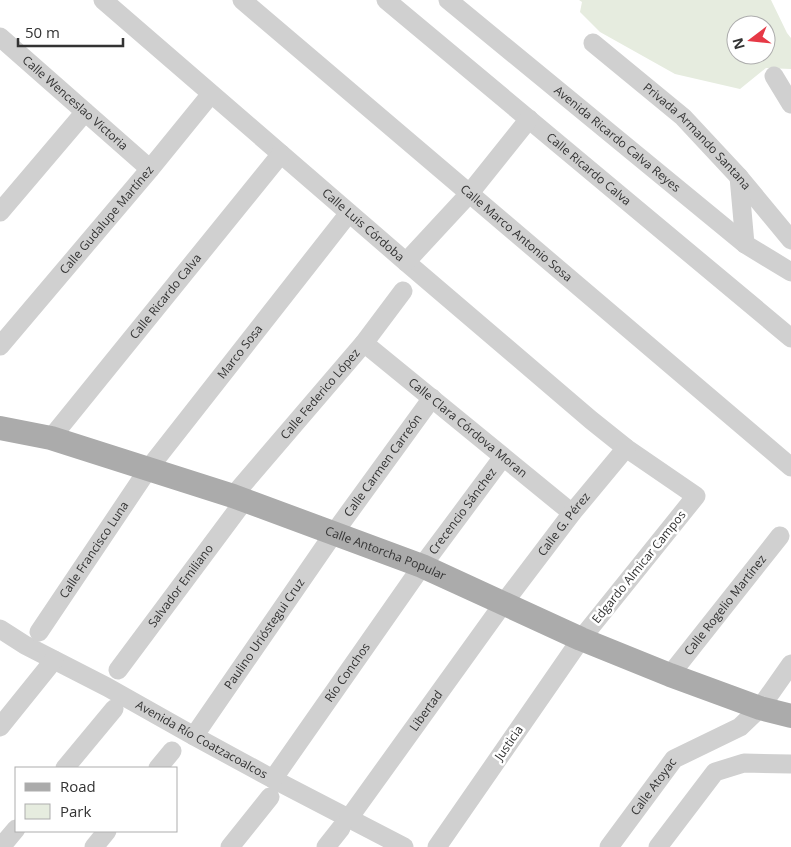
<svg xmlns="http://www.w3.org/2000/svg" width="791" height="847" viewBox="0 0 791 847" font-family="'Open Sans',sans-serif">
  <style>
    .green { fill: #e6ecdf; fill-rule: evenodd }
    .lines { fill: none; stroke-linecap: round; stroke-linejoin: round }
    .minor { stroke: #d0d0d0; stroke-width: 19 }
    .major { stroke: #ababab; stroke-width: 24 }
    .labels { text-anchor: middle; stroke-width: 5; stroke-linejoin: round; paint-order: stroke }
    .street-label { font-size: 12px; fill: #333; stroke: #fff }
  </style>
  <rect width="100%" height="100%" fill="#fff"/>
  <!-- green -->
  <path class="green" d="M579,0h192l16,33 4,5v31l-25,-1 -26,21 -65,-15 -75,-42 -20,-20 2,-10zM736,25h30v30h-30z"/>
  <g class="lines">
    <!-- minor -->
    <g class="minor">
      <path id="s1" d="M103,0l303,262 185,158 35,28 70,48 -115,143 -144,208"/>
      <path id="s2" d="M242,0l549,467"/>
      <path id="s3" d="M386,0l405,338"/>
      <path id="s4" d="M448,0l297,244 46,28"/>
      <path id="s5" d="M0,37l150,132"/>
      <path id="s6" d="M593,43l90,74 56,60 52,63"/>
      <polyline points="774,76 791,104"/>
      <polyline points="739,177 745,244"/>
      <polyline points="0,212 85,112"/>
      <polyline points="406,262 469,194 529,119"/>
      <path id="s7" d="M364,343l208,170"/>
      <path id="s8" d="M0,346l150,-177 61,-75"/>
      <path id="s9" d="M51,438l230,-284"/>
      <path id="s10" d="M233,496l131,-153 39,-52"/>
      <path id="s11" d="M0,629l25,16 82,42 87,49 79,43 131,68"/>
      <path id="s12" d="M39,632l110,-164 200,-255"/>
      <path id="s13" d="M118,670l126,-169"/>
      <path id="s14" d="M670,675l110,-139"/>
      <polyline points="0,727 54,660"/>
      <path id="s15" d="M194,736l140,-203 98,-135"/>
      <polyline points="65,768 114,709"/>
      <polyline points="158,768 172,751"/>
      <path id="s16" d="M273,779l149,-213 81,-109"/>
      <path id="s17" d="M349,818l154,-214 69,-91 54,-65"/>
      <polyline points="1,847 16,829"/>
      <polyline points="94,847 107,831"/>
      <polyline points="230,847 270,797"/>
      <polyline points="326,847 341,828"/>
      <path id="s18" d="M609,847l65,-88 66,-32 20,-19 31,-44"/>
      <polyline points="658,847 715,772 744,763 791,764"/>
    </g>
    <!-- major -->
    <path class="major" id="s19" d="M0,428l51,10 182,58 189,70 159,73 89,36 90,33 31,8"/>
  </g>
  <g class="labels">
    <!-- street labels -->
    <g class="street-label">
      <text dy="4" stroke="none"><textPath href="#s5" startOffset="100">Calle Wenceslao Victoria</textPath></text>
      <text dy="4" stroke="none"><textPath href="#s6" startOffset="140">Privada Armando Santana</textPath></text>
      <text dy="4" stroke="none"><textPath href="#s4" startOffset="219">Avenida Ricardo Calva Reyes</textPath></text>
      <text dy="4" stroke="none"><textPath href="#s3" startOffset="264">Calle Ricardo Calva</textPath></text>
      <text dy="4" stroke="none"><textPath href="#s8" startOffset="165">Calle Gudalupe Martínez</textPath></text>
      <text dy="4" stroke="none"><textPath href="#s1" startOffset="344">Calle Luis Córdoba</textPath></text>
      <text dy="4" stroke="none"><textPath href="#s2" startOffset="360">Calle Marco Antonio Sosa</textPath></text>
      <text dy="4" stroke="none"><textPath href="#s9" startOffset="182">Calle Ricardo Calva</textPath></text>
      <text dy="4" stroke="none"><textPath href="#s12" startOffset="345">Marco Sosa</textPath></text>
      <text dy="4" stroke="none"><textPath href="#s10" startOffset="134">Calle Federico López</textPath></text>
      <text dy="4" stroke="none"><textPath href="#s7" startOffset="134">Calle Clara Córdova Moran</textPath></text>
      <text dy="4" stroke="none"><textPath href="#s15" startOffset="330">Calle Carmen Carreón</textPath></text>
      <text dy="4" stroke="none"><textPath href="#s16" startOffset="328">Crecencio Sánchez</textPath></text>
      <text dy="4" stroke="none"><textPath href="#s17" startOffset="364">Calle G. Pérez</textPath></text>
      <text dy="4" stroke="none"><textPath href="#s12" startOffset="99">Calle Francisco Luna</textPath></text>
      <text dy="4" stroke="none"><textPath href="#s19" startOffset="406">Calle Antorcha Popular</textPath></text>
      <text transform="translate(639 567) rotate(-51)" y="4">Edgardo Almicar Campos</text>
      <text dy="4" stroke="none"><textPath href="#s13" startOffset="105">Salvador Emiliano</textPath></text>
      <text dy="4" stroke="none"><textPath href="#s14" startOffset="89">Calle Rogelio Martínez</textPath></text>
      <text dy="4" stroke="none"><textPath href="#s15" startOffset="124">Paulino Urióstegui Cruz</textPath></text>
      <text dy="4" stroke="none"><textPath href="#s16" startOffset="130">Río Conchos</textPath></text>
      <text dy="4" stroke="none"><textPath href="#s17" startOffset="132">Libertad</textPath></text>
      <text dy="4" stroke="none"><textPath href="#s11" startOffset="230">Avenida Río Coatzacoalcos</textPath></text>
      <text transform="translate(509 743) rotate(-55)" y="4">Justicia</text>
      <text dy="4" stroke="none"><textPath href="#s18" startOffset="75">Calle Atoyac</textPath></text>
    </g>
  </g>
  <!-- legend -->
  <rect x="15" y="767" width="162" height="65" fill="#ffffff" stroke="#adadad"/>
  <rect x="25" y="783" width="25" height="8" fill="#ababab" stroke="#adadad"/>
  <text x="60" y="792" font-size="15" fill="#333333">Road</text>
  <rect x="25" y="804" width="25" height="15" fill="#e6ecdf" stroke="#adadad"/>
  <text x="60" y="817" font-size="15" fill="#333333">Park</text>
  <!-- north arrow -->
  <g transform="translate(751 40) rotate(254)"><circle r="24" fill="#ffffff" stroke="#adadad"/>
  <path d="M0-4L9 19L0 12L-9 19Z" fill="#e63946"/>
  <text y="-8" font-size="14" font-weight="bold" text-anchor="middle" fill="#333333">N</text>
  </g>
  <!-- scale -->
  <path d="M18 38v8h105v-8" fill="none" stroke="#333333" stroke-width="2.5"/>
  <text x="25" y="38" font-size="15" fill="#333333" stroke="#ffffff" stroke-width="4" paint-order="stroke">50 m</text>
</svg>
